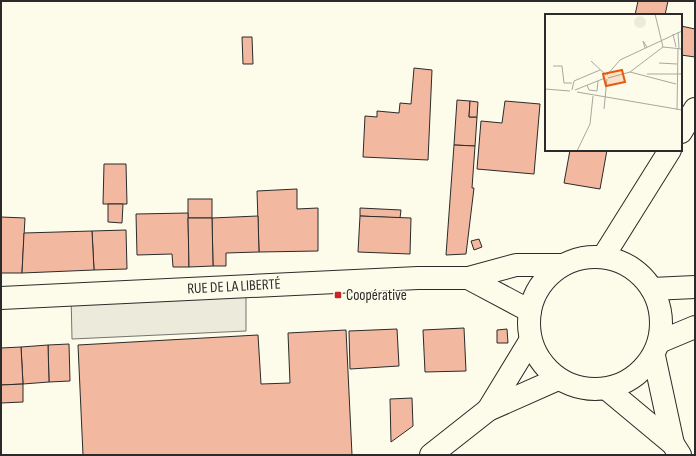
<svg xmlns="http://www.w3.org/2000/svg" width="696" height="456" viewBox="0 0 696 456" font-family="'Sofia Sans Condensed',sans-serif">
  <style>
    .parking { fill: #eceadb; stroke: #74746e }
    .building { fill: #f2b8a0; stroke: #2b2b2b }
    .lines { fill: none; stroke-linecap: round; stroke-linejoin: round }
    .minor-casing { stroke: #2b2b2b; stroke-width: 24 }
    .minor { stroke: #fdfbea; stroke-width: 22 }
    .poi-dot { fill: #c62828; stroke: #fdfbea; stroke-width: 1.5 }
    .labels { text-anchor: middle; stroke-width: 3; stroke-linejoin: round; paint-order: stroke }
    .street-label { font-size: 15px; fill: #2b2b2b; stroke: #fdfbea }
    .poi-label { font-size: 15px; fill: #2b2b2b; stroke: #fdfbea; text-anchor: start }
    .inset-road { fill: none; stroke: #a9a89e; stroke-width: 1 }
    .view { fill: #e8590c; fill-opacity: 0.15; stroke: #e8590c; stroke-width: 2 }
    .inset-edge { fill: none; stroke: #2b2b2b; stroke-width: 2 }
  </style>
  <rect width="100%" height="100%" fill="#fdfbea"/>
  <!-- parking -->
  <polygon class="parking" points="246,285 246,331 72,339 71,294"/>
  <!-- building -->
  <g class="building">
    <polygon points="638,1 668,1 665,15 635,15"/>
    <polygon points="681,26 695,29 695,57 681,55"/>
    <polygon points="242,37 252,37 253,64 243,64"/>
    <polygon points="414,68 432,70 428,160 363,157 365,116 377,117 377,111 399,113 400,103 411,104"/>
    <polygon points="457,100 470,101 469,117 477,117 475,146 454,145"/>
    <polygon points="470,101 478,102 477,117 469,117"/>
    <polygon points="505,101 540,104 534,174 477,169 481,121 502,123"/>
    <polygon points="454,145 475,146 472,188 474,188 466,254 446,255"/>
    <polygon points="570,150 607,150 600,189 564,183"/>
    <polygon points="104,164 126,164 127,204 103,204"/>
    <polygon points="297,189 297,209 318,208 318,251 259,252 257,191"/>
    <rect x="188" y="199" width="24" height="19"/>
    <polygon points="108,204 123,204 122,223 108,222"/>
    <polygon points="360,208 401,210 400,218 360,216"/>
    <polygon points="188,213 189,267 173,267 172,254 137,255 136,214"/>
    <polygon points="258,216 259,252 226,253 226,266 213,266 212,218"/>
    <polygon points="360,216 411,218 410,254 358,252"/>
    <polygon points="1,217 25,218 22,273 1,273"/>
    <polygon points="188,218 212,218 213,266 189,267"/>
    <polygon points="126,230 127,269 94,270 92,231"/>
    <polygon points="92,231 94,270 22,273 24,233"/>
    <polygon points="479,239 482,247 474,250 471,241"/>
    <polygon points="464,328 466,371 425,372 423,330"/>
    <polygon points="397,329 399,366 350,369 349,331"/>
    <polygon points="507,329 508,343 497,343 497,330"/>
    <polygon points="346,330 352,455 83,455 78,345 258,335 261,384 290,383 288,333"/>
    <polygon points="69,344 70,381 49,382 48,345"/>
    <polygon points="48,345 49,382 23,384 21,347"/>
    <polygon points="21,347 23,384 1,385 1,348"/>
    <polygon points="23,384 23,402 1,403 1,385"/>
    <polygon points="412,398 413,426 391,442 390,399"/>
  </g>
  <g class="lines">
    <defs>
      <g id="minor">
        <polyline points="681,132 695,109"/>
        <circle cx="595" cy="323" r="66"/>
        <polyline points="603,257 670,150"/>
        <polyline points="468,278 530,311"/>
        <polyline points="652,289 695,287"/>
        <polyline points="1,298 418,278 468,278 516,265 562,265"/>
        <polyline points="659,342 695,327"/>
        <polyline points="654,356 673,444"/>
        <polyline points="607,389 673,444 680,455"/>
        <polyline points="488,410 530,341"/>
        <polyline points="431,455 488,410 558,379"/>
      </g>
    </defs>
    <!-- minor casing -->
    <use href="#minor" class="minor-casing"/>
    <!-- minor -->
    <use href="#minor" class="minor"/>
  </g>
  <!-- markers -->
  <rect class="poi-dot" x="334" y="291" width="8" height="8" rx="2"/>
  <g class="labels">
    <!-- street labels -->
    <g class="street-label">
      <text transform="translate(234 286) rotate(-3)" y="5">RUE DE LA LIBERTÉ</text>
    </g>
    <!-- poi labels -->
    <g class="poi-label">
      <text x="346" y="300">Coopérative</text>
    </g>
  </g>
  <!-- overview -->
  <g transform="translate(545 14)">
    <rect width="137" height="137" fill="#fdfbea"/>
    <path d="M89 8a6 6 0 1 1 12 0a6 6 0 1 1-12 0Z" fill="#ecebdb"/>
    <path class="inset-road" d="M110,0l8,33M133,18l1,16M128,20l3,13M100,34l-2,-7 4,6M46,47l15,14M114,49l18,1M8,52h9l2,17h8M85,58l46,12M102,60h35M62,61l13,-15 62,-29M63,64l22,-6 33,-25 19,2M42,71l2,5 8,1 1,-10M0,75l25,2M27,76l2,-9 26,-11M30,76l30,-12M32,78l105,18M59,95l3,-30M132,96l1,-62M32,137l13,-27 3,-28"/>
    <path class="view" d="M77,56l3,12 -19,4 -3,-12z"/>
    <rect width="137" height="137" class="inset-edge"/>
  </g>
  <!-- border -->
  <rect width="696" height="456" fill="none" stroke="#2b2b2b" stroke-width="4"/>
</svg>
